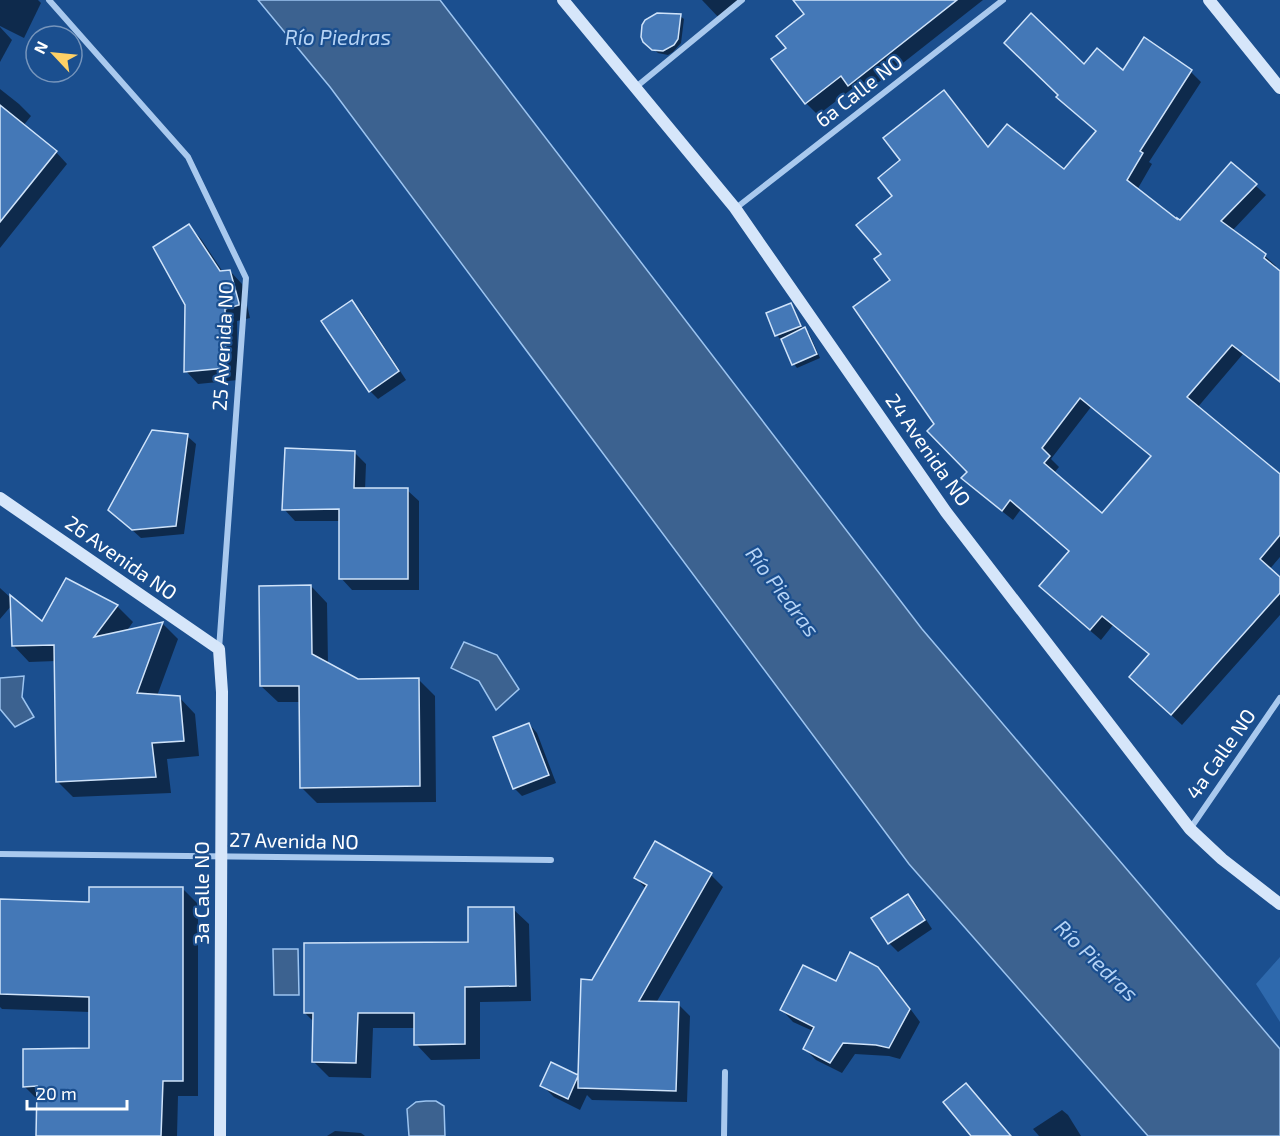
<svg xmlns="http://www.w3.org/2000/svg" width="1280" height="1136" viewBox="0 0 1280 1136" font-family="'Exo 2',sans-serif">
  <style>
    .green { fill: #2e69ad }
    .water { fill: #3c6290; stroke: #9cc4f0; stroke-width: 1.5 }
    .shadow { fill: #0007; fill-rule: evenodd }
    .building { fill: #4478b7; stroke: #cfe3fa; stroke-width: 1.5; fill-rule: evenodd }
    .lines { fill: none; stroke-linecap: round; stroke-linejoin: round }
    .street { stroke: #a9c9ee; stroke-width: 6 }
    .secondary { stroke: #d6e6fa; stroke-width: 12 }
    .labels { text-anchor: middle; stroke-width: 4.5; stroke-linejoin: round; paint-order: stroke }
    .street-label { font-size: 20px; fill: #fff; stroke: #1b4f8f }
    .water-label { font-size: 21px; font-style: italic; fill: #b5d3f5; stroke: #1b4f8f }
  </style>
  <rect width="100%" height="100%" fill="#1b4f8f"/>
  <!-- green -->
  <polygon class="green" points="1280,957 1280,1022 1256,984"/>
  <!-- water -->
  <g class="water">
    <polygon points="258,0 440,0 922,629 1280,1049 1280,1136 1148,1136 909,864 330,87"/>
    <polygon points="464,642 497,655 519,689 496,710 479,681 451,668"/>
    <polygon points="24,676 22,697 34,717 15,727 0,709 0,678"/>
    <polygon points="273,949 298,949 299,995 274,995"/>
    <polygon points="426,1101 436,1101 444,1106 445,1136 409,1136 407,1109 416,1102"/>
  </g>
  <!-- shadow -->
  <g class="shadow">
    <polygon points="0,0 38,0 41,3 24,38 0,26"/>
    <polygon points="702,0 741,0 720,19"/>
    <polygon points="795,0 983,0 861,96 853,88 818,115 806,103 788,48 806,14"/>
    <polygon points="680,16 684,19 681,43 673,52 668,55 658,53 644,41"/>
    <polygon points="0,27 12,40 0,62"/>
    <path d="M1084,66l39,7 68,-1 10,10 -52,80 3,2 -15,26 43,32 51,-58 35,31 -34,36 33,25 11,10 -2,2 6,4v111l-37,-29 -46,54 83,68v81l-11,13 11,9v36l-98,110 -41,-38 9,-32 -37,-30 -12,15 -50,-43 20,-45 -50,-43 -8,11 -39,-31 -11,-11 6,-7 -33,-47 -53,-170 19,-94 42,-68 10,10 36,46 74,23 33,-39zM1091,407l61,50 -49,58 -49,-42 5,-6 -8,-8z"/>
    <polygon points="0,89 19,104 31,116 23,126 56,152 67,164 0,248"/>
    <polygon points="189,226 201,239 223,272 230,271 242,284 250,318 237,321 238,380 198,384 186,371"/>
    <polygon points="352,302 360,310 406,380 378,399 370,391"/>
    <polygon points="790,304 794,308 803,330 805,329 809,333 820,358 797,368 794,364 783,338 780,339 777,335 768,313"/>
    <polygon points="187,436 196,444 184,534 141,538 110,510"/>
    <polygon points="355,453 366,464 365,490 407,490 419,501 419,590 352,590 341,578 340,521 295,521 284,509"/>
    <polygon points="66,580 117,606 133,622 126,632 162,623 178,639 157,696 179,697 195,714 199,756 167,759 171,793 73,797 57,781 56,661 29,662 13,645 12,605 0,619 0,588 12,599 42,624"/>
    <polygon points="311,586 327,603 328,664 358,681 419,680 435,696 436,802 317,803 301,787 300,702 278,702 261,686"/>
    <polygon points="529,724 537,733 556,783 522,796 514,788"/>
    <polygon points="656,843 711,875 723,887 656,1003 678,1004 690,1016 687,1102 592,1100 587,1095 580,1110 554,1097 542,1085 551,1064 580,1077 593,981 646,889 636,878"/>
    <polygon points="182,888 198,904 198,1096 178,1096 177,1136 38,1136 38,1100 24,1086 90,1050 90,1012 2,1009 0,1007 0,900 90,903"/>
    <polygon points="908,896 916,904 932,929 898,952 889,943 873,919"/>
    <polygon points="513,909 529,924 531,1001 480,1002 480,1059 431,1060 416,1044 416,1028 373,1028 371,1078 329,1077 313,1061 314,1022 305,1013 469,943"/>
    <polygon points="877,968 889,980 920,1022 900,1059 889,1056 855,1054 842,1073 816,1060 805,1049 813,1031 793,1022 782,1010 837,983"/>
    <polygon points="1062,1110 1068,1115 1081,1136 1039,1136 1033,1129"/>
    <polygon points="335,1131 361,1133 365,1136 327,1136"/>
  </g>
  <!-- building -->
  <g class="building">
    <polygon points="793,0 957,0 848,86 841,76 805,104 771,59 786,48 776,36 804,14"/>
    <polygon points="657,13 681,14 678,39 674,45 663,51 652,50 643,42 641,37 642,25 645,20"/>
    <path d="M1031,13l53,51 13,-16 26,22 21,-33 48,33 -52,81 3,2 -16,27 50,39v-1l3,2 51,-58 26,22 -36,37 45,33 -2,4 16,13v111l-48,-37 -45,52 93,77v61l-20,24 20,18v16l-109,122 -42,-38 20,-23 -47,-38 -12,14 -51,-44 30,-35 -59,-51 -8,11 -41,-33 6,-6 -40,-41 7,-7 -81,-117 37,-27 -16,-21 7,-5 -25,-29 36,-29 -14,-18 22,-18 -17,-22 61,-48 44,57 19,-23 57,45 32,-38 -40,-34 2,-2 -54,-52zM1080,398l71,58 -49,57 -58,-50 6,-7 -8,-8z"/>
    <polygon points="0,105 57,151 0,222"/>
    <polygon points="189,224 220,271 230,270 239,303 239,305 225,309 226,368 184,372 185,305 153,247"/>
    <polygon points="352,300 399,371 369,392 321,321"/>
    <polygon points="791,303 801,326 775,336 766,313"/>
    <polygon points="805,327 817,354 792,365 781,339"/>
    <polygon points="152,430 188,434 176,526 132,530 108,510"/>
    <polygon points="285,448 355,451 354,488 408,488 408,579 339,579 339,509 282,510"/>
    <polygon points="66,578 118,605 94,637 163,622 137,693 180,696 184,741 152,743 156,777 56,782 54,645 12,646 10,595 42,621"/>
    <polygon points="311,585 312,654 358,679 419,678 420,786 300,788 299,686 260,686 259,586"/>
    <polygon points="529,723 549,775 513,789 493,737"/>
    <polygon points="655,841 712,873 639,1001 679,1002 676,1091 578,1088 578,1076 568,1099 540,1086 551,1062 578,1075 581,979 592,980 647,885 634,878"/>
    <polygon points="89,887 183,887 183,1081 163,1081 161,1136 36,1136 37,1086 23,1087 23,1049 89,1048 89,997 0,994 0,899 89,902"/>
    <polygon points="908,894 925,920 888,944 871,918"/>
    <polygon points="468,907 514,907 516,986 465,987 465,1044 414,1045 414,1013 358,1013 356,1063 312,1062 313,1013 304,1013 304,943 468,942"/>
    <polygon points="850,952 878,967 910,1009 889,1048 876,1045 843,1043 830,1063 803,1049 814,1027 780,1010 803,965 836,981"/>
    <polygon points="966,1083 1011,1136 971,1136 943,1102"/>
  </g>
  <g class="lines">
    <!-- street -->
    <g class="street">
      <polyline points="49,0 188,157 246,278 219,649"/>
      <polyline points="636,87 742,0"/>
      <polyline points="736,208 1003,0"/>
      <polyline points="1190,829 1280,698"/>
      <polyline points="0,854 551,860"/>
      <polyline points="724,1136 725,1072"/>
    </g>
    <!-- secondary -->
    <g class="secondary">
      <polyline points="563,0 735,208 946,512 1190,829 1222,859 1280,904"/>
      <polyline points="1209,0 1280,88"/>
      <polyline points="0,498 219,649 222,692 220,1136"/>
    </g>
  </g>
  <g class="labels">
    <!-- street labels -->
    <g class="street-label">
      <text transform="translate(859 91) rotate(-38)" y="7">6a Calle NO</text>
      <text transform="translate(223 346) rotate(-87)" y="7">25 Avenida NO</text>
      <text transform="translate(928 450) rotate(55)" y="7">24 Avenida NO</text>
      <text transform="translate(121 558) rotate(35)" y="7">26 Avenida NO</text>
      <text transform="translate(1221 754) rotate(-55)" y="7">4a Calle NO</text>
      <text transform="translate(294 841) rotate(1)" y="7">27 Avenida NO</text>
      <text transform="translate(202 893) rotate(-90)" y="7">3a Calle NO</text>
    </g>
    <!-- water labels -->
    <g class="water-label">
      <text x="338" y="45">Río Piedras</text>
      <text transform="translate(782 592) rotate(53)" y="7">Río Piedras</text>
      <text transform="translate(1096 961) rotate(44)" y="7">Río Piedras</text>
    </g>
  </g>
  <!-- north arrow -->
  <g transform="translate(54 54) rotate(296)"><circle r="28" fill="#1b4f8f" stroke="#7695bc" stroke-width="1.5"/>
  <path d="M0-4.5L10 22L0 15L-10 22Z" fill="#ffd166"/>
  <text y="-9" font-size="16" font-weight="bold" text-anchor="middle" fill="#ffffff">N</text>
  </g>
  <!-- scale -->
  <path d="M27 1100v9h100v-9" fill="none" stroke="#ffffff" stroke-width="3"/>
  <text x="36" y="1100" font-size="18" fill="#ffffff" stroke="#1b4f8f" stroke-width="4.5" paint-order="stroke">20 m</text>
</svg>
